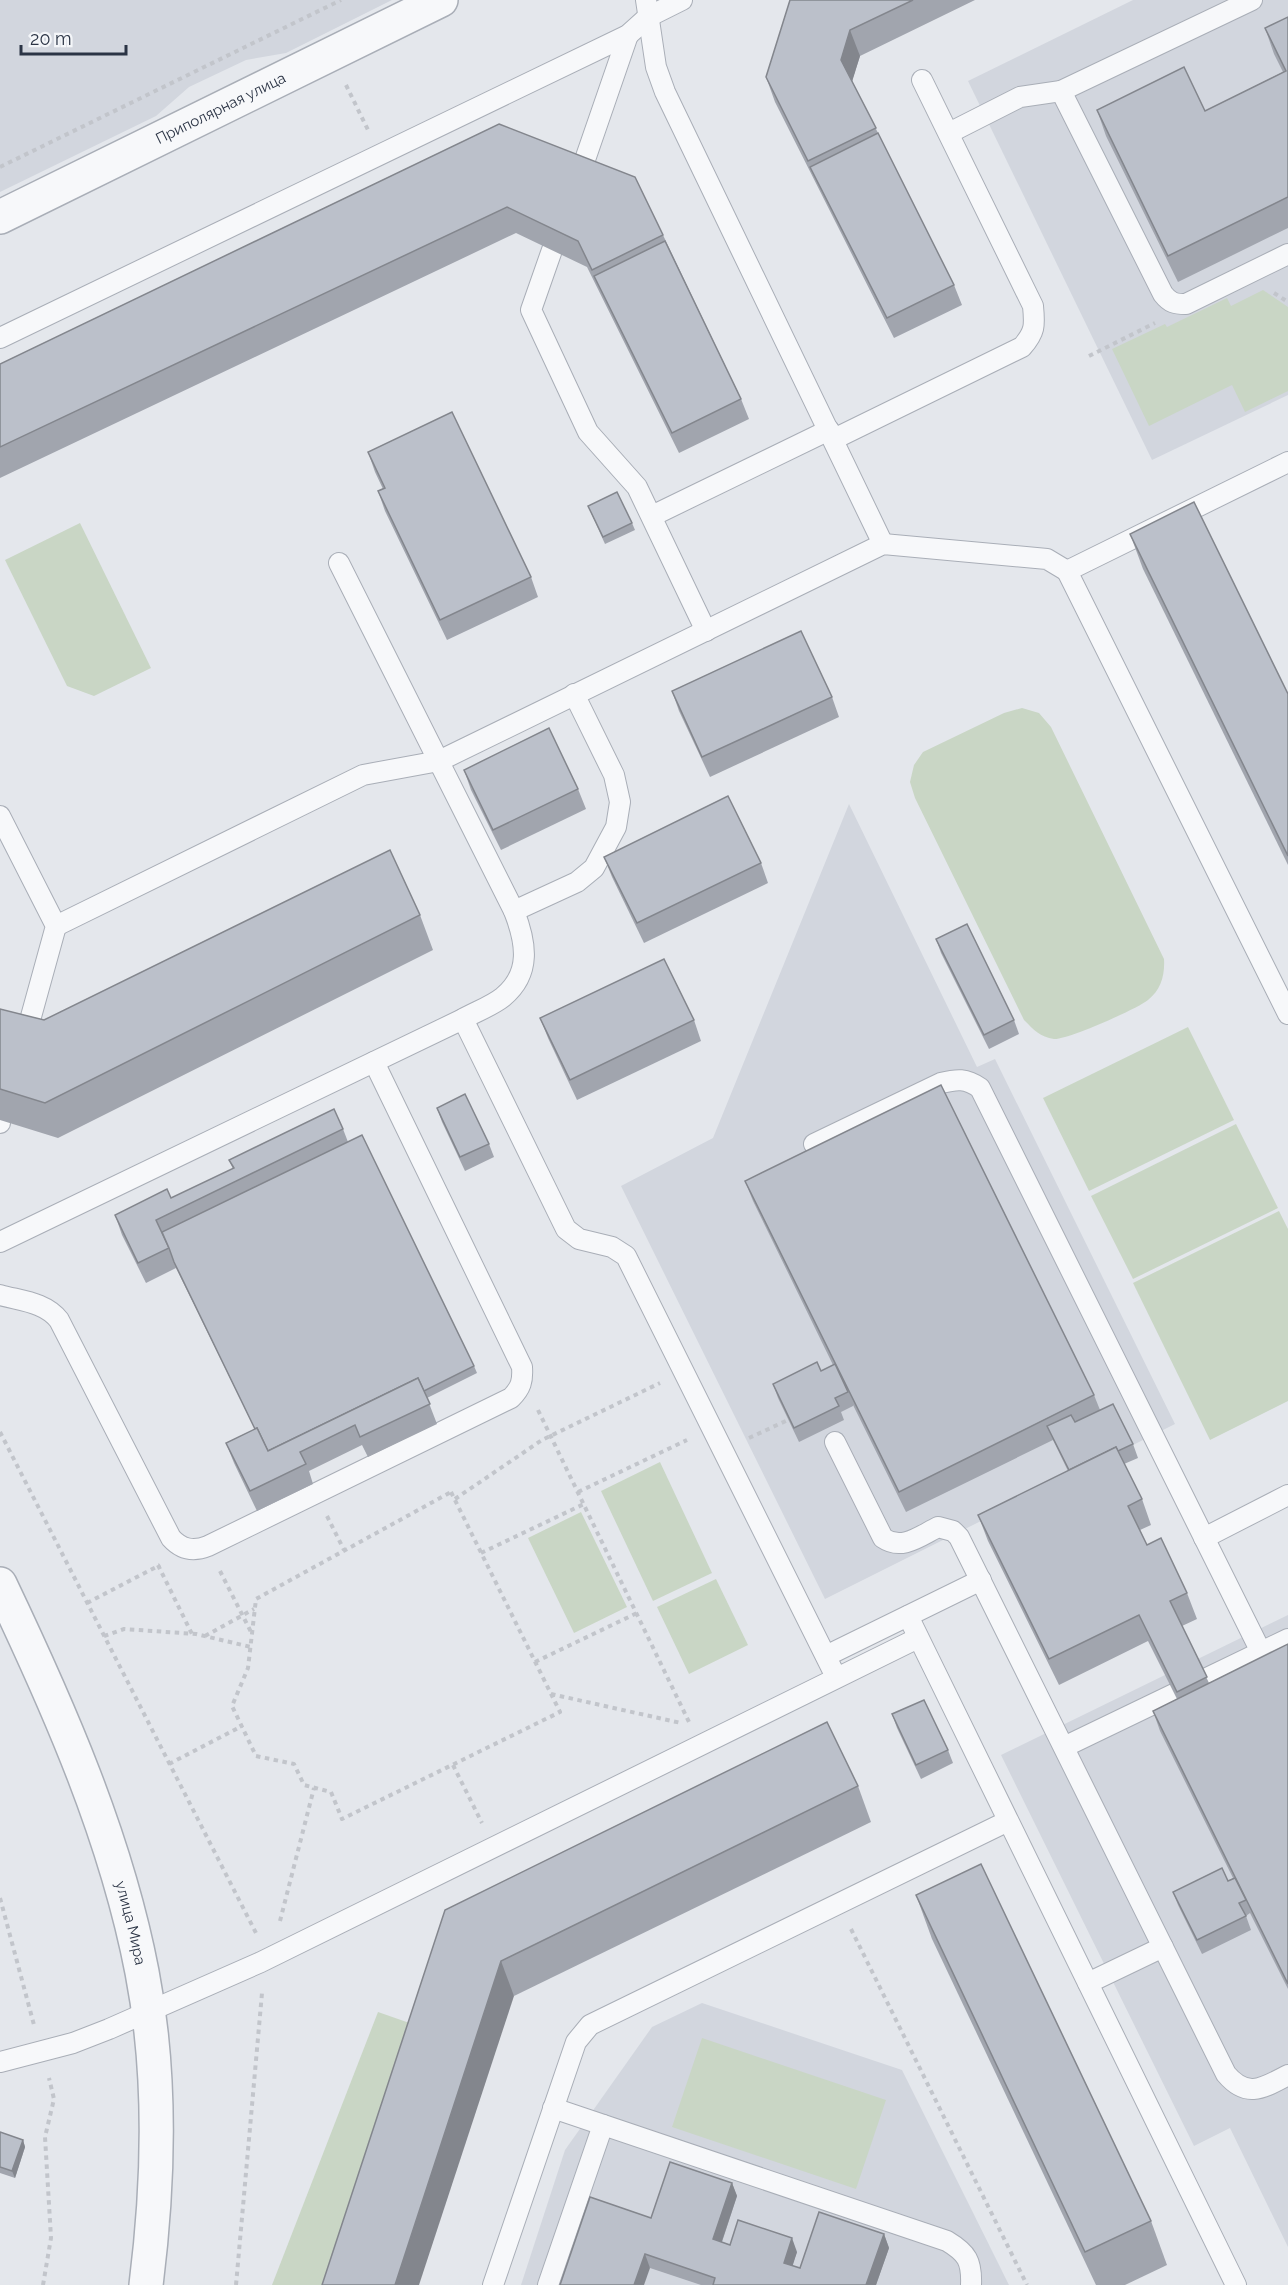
<svg xmlns="http://www.w3.org/2000/svg" width="1288" height="2285" viewBox="0 0 1288 2285" font-family="Raleway,sans-serif">
  <style>
    .built { fill: #d2d6de }
    .green { fill: #c9d6c5 }
    .lines { fill: none; stroke-linecap: round; stroke-linejoin: round }
    .service-casing { stroke: #a9aeb7; stroke-width: 22 }
    .minor-casing { stroke: #a9aeb7; stroke-width: 36 }
    .tertiary-casing { stroke: #a9aeb7; stroke-width: 36 }
    .path { stroke: #c2c5cb; stroke-width: 4; stroke-dasharray: 4.5 4.5; stroke-linecap: butt }
    .service { stroke: #f7f8fa; stroke-width: 20 }
    .minor { stroke: #f7f8fa; stroke-width: 33 }
    .tertiary { stroke: #f7f8fa; stroke-width: 33 }
    .wall { fill: #a1a5ae }
    .shaded-wall { fill: #83868d }
    .building { fill: #bbc0ca; stroke: #83868d; stroke-width: 1.5 }
    .labels { text-anchor: middle; stroke-width: 6; stroke-linejoin: round; paint-order: stroke }
    .street-label { font-size: 15px; fill: #2b3445; stroke: #f4f6f9 }
  </style>
  <rect width="100%" height="100%" fill="#e4e7ec"/>
  <!-- built -->
  <g class="built">
    <polygon points="0,0 392,0 286,53 246,60 189,87 156,116 0,192"/>
    <polygon points="1133,0 1288,0 1288,395 1152,460 968,81"/>
    <polygon points="849,804 977,1067 995,1059 1175,1424 825,1599 621,1186 713,1138"/>
    <polygon points="1288,1615 1288,2247 1230,2128 1194,2146 1001,1755"/>
    <polygon points="702,2003 902,2070 1009,2285 521,2285 565,2150 652,2027"/>
  </g>
  <!-- green -->
  <g class="green">
    <polygon points="1263,290 1288,307 1288,391 1245,412 1232,385 1149,426 1112,349 1165,324 1167,327 1227,298 1231,306"/>
    <polygon points="80,523 151,668 94,696 67,686 5,560"/>
    <path d="M1022,708l17,5 12,14 113,232c1,16 -3,31 -16,41 -11,9 -81,40 -94,39 -14,-2 -20,-9 -30,-19l-109,-222 -5,-16 4,-17 9,-13 81,-39z"/>
    <polygon points="1188,1027 1234,1120 1089,1191 1043,1098"/>
    <polygon points="1236,1124 1278,1208 1133,1279 1091,1196"/>
    <polygon points="1279,1211 1288,1229 1288,1401 1210,1440 1133,1283"/>
    <polygon points="660,1462 712,1573 653,1601 601,1491"/>
    <polygon points="581,1512 627,1607 574,1633 528,1538"/>
    <polygon points="716,1579 748,1645 689,1674 657,1607"/>
    <polygon points="378,2012 421,2027 338,2285 272,2285"/>
    <polygon points="702,2038 886,2100 856,2189 672,2127"/>
  </g>
  <g class="lines">
    <defs>
      <g id="service">
        <polyline points="646,0 656,67 665,92 883,544"/>
        <path d="M1061,91l102,203c7,9 12,10 23,10l102,-50"/>
        <polyline points="949,133 1020,97 1061,91 1252,0"/>
        <polyline points="579,177 628,35"/>
        <polyline points="552,250 531,310 588,432 637,487 706,631"/>
        <polyline points="0,338 628,35 648,17 682,0"/>
        <path d="M834,439l188,-92c13,-15 13,-21 11,-41l-111,-226"/>
        <polyline points="1288,462 1067,571 1288,1014"/>
        <polyline points="652,516 829,430"/>
        <polyline points="0,816 56,926 24,1042"/>
        <polyline points="514,911 577,882 594,868 616,827 620,802 614,775 574,694"/>
        <polyline points="56,926 363,775 439,761 883,544 1047,559 1067,571"/>
        <polyline points="463,1019 566,1229 579,1239 612,1247 626,1256 836,1677"/>
        <polyline points="0,1123 0,1121"/>
        <path d="M814,1144l127,-61c16,-4 25,-5 39,5l281,564"/>
        <path d="M0,1242l463,-223c12,-7 29,-13 40,-22 29,-24 23,-55 11,-86l-175,-348"/>
        <path d="M0,1295c21,6 45,7 59,25l112,218c10,11 22,14 37,8l303,-148c10,-10 12,-17 11,-31l-148,-305"/>
        <path d="M835,1442l48,96c19,13 37,-2 55,-11l15,4 6,6 267,537c21,25 37,14 62,1"/>
        <polyline points="1204,1538 1288,1495"/>
        <polyline points="908,1616 1236,2285"/>
        <polyline points="826,1656 981,1580"/>
        <polyline points="1205,1679 1288,1639"/>
        <polyline points="1064,1747 1174,1694"/>
        <polyline points="1088,1983 1163,1947"/>
        <polyline points="0,2062 73,2043 109,2029 261,1962 918,1638"/>
        <path d="M553,2108l394,133c20,12 25,20 24,44"/>
        <polyline points="493,2285 576,2042 590,2025 1008,1821"/>
        <polyline points="548,2285 603,2125"/>
      </g>
      <g id="minor">
        <path id="s1" d="M0,217l441,-217"/>
      </g>
      <g id="tertiary">
        <path id="s2" d="M0,1584c59,124 116,253 142,388 20,103 17,210 4,313"/>
      </g>
    </defs>
    <!-- service casing -->
    <use href="#service" class="service-casing"/>
    <!-- minor casing -->
    <use href="#minor" class="minor-casing"/>
    <!-- tertiary casing -->
    <use href="#tertiary" class="tertiary-casing"/>
    <!-- path -->
    <g class="path">
      <polyline points="346,85 368,130"/>
      <polyline points="0,167 341,0"/>
      <polyline points="1274,293 1288,302"/>
      <polyline points="1089,356 1155,323"/>
      <polyline points="538,1410 689,1722"/>
      <polyline points="0,1432 257,1935"/>
      <polyline points="749,1438 788,1420"/>
      <polygon points="451,1492 560,1712 342,1819 331,1792 304,1785 294,1764 256,1756 232,1706 248,1668 256,1599"/>
      <polyline points="578,1492 687,1440"/>
      <polyline points="455,1499 542,1440 660,1383"/>
      <polyline points="327,1516 344,1550"/>
      <polyline points="481,1553 584,1504"/>
      <polyline points="158,1565 192,1634"/>
      <polyline points="220,1571 252,1634"/>
      <polyline points="87,1603 160,1565"/>
      <polyline points="104,1636 124,1629 196,1634 251,1647"/>
      <polyline points="205,1636 254,1609"/>
      <polyline points="535,1662 637,1613"/>
      <polyline points="551,1694 681,1723"/>
      <polyline points="169,1764 242,1726"/>
      <polyline points="453,1765 482,1823"/>
      <polyline points="0,1898 34,2025"/>
      <polyline points="280,1921 314,1788"/>
      <polyline points="851,1929 1027,2285"/>
      <polyline points="43,2285 51,2238 45,2137 54,2099 49,2078"/>
      <polyline points="236,2285 262,1993"/>
    </g>
    <!-- service -->
    <use href="#service" class="service"/>
    <!-- minor -->
    <use href="#minor" class="minor"/>
    <!-- tertiary -->
    <use href="#tertiary" class="tertiary"/>
  </g>
  <!-- wall -->
  <g class="wall">
    <polygon points="790,0 975,0 860,56 852,81 954,285 962,305 894,338 775,102 766,77"/>
    <polygon points="1288,17 1288,228 1178,282 1106,136 1097,110 1205,111 1283,72 1274,54 1265,28"/>
    <polygon points="499,124 663,235 741,399 749,419 679,453 587,267 516,233 0,478 0,364"/>
    <polygon points="368,452 531,577 538,597 447,640 385,511 378,491 383,489 375,472"/>
    <polygon points="588,506 632,523 635,530 605,544"/>
    <polygon points="1130,534 1288,694 1288,865 1143,569"/>
    <polygon points="672,691 832,697 839,717 710,777 679,711"/>
    <polygon points="464,770 578,789 586,809 501,850 471,790"/>
    <polygon points="604,857 761,863 768,883 644,943 612,877"/>
    <polygon points="420,915 433,950 58,1138 0,1120 0,1009 44,1020"/>
    <polygon points="936,939 1014,1020 1019,1034 989,1049 941,953"/>
    <polygon points="540,1018 694,1020 701,1041 577,1100 548,1038"/>
    <polygon points="437,1108 489,1144 494,1157 465,1171 442,1122"/>
    <polygon points="343,1129 348,1142 474,1366 477,1373 427,1398 437,1424 368,1457 362,1445 309,1471 313,1484 257,1511 234,1463 226,1443 255,1429 176,1268 146,1283 122,1235 115,1215 171,1198 233,1169 229,1160"/>
    <polygon points="745,1181 1094,1395 1100,1410 1133,1444 1138,1458 1124,1464 1142,1499 1151,1525 1140,1530 1147,1545 1187,1593 1197,1619 1182,1626 1209,1683 1288,1644 1288,1989 1250,1913 1246,1916 1251,1930 1202,1954 1178,1905 1173,1892 1228,1881 1233,1878 1160,1731 1153,1711 1177,1699 1148,1641 1059,1685 988,1541 978,1515 1068,1471 1053,1440 906,1512 853,1405 853,1406 841,1412 844,1420 799,1442 778,1398 773,1384 821,1371 833,1365 753,1201"/>
    <polygon points="892,1714 948,1750 953,1763 921,1779 897,1728"/>
    <polygon points="858,1786 871,1822 514,1996 445,1910"/>
    <polygon points="916,1895 1151,2221 1167,2265 1125,2285 1096,2285 932,1939"/>
    <polygon points="0,2132 23,2140 25,2147 15,2178 0,2173"/>
    <polygon points="732,2183 737,2196 722,2242 730,2245 797,2252 792,2266 800,2268 884,2234 889,2248 876,2285 701,2285 650,2268 590,2197 651,2218"/>
  </g>
  <!-- shaded-wall -->
  <g class="shaded-wall">
    <polygon points="850,30 860,56 851,85 841,60"/>
    <polygon points="501,1961 514,1996 419,2285 395,2285"/>
    <polygon points="23,2140 25,2147 15,2178 12,2171"/>
    <polygon points="732,2183 737,2196 718,2253 713,2239"/>
    <polygon points="884,2234 889,2248 876,2285 866,2285"/>
    <polygon points="792,2238 797,2252 789,2277 784,2263"/>
    <polygon points="645,2254 650,2268 644,2285 634,2285"/>
  </g>
  <!-- building -->
  <g class="building">
    <polygon points="790,0 913,0 850,30 841,60 876,128 808,161 766,77"/>
    <polygon points="1288,17 1288,197 1168,256 1097,110 1184,67 1205,111 1286,71 1265,28"/>
    <polygon points="499,124 635,177 663,235 592,270 578,241 507,207 0,447 0,364"/>
    <polygon points="878,133 954,285 887,318 810,167"/>
    <polygon points="665,241 741,399 672,433 594,276"/>
    <polygon points="452,412 531,577 440,620 378,491 385,488 368,452"/>
    <polygon points="617,492 632,523 603,537 588,506"/>
    <polygon points="1194,502 1288,694 1288,856 1130,534"/>
    <polygon points="801,631 832,697 702,757 672,691"/>
    <polygon points="549,728 578,789 493,830 464,770"/>
    <polygon points="728,796 761,863 637,923 604,857"/>
    <polygon points="390,850 420,915 45,1103 0,1089 0,1009 44,1020"/>
    <polygon points="967,924 1014,1020 984,1035 936,939"/>
    <polygon points="664,959 694,1020 570,1080 540,1018"/>
    <polygon points="941,1085 1094,1395 899,1492 745,1181"/>
    <polygon points="465,1094 489,1144 460,1157 437,1108"/>
    <polygon points="334,1109 343,1129 156,1220 169,1248 138,1263 115,1215 167,1189 171,1198 234,1168 229,1160"/>
    <polygon points="362,1135 474,1366 424,1391 418,1378 268,1451 257,1428 255,1429 174,1262 169,1248 162,1232"/>
    <polygon points="817,1362 821,1371 835,1364 848,1392 835,1398 839,1406 794,1428 773,1384"/>
    <polygon points="418,1378 430,1404 360,1437 355,1425 300,1452 306,1464 250,1491 226,1443 257,1428 268,1451"/>
    <polygon points="1113,1404 1133,1444 1118,1451 1116,1447 1069,1470 1047,1426 1071,1415 1075,1422"/>
    <polygon points="1116,1447 1142,1499 1128,1506 1147,1545 1161,1538 1187,1593 1170,1601 1207,1677 1177,1692 1139,1615 1049,1659 978,1515"/>
    <polygon points="1288,1644 1288,1984 1153,1711"/>
    <polygon points="924,1700 948,1750 916,1765 892,1714"/>
    <polygon points="827,1722 858,1786 501,1961 395,2285 322,2285 445,1910"/>
    <polygon points="981,1864 1151,2221 1085,2252 916,1895"/>
    <polygon points="1222,1868 1228,1881 1235,1878 1246,1900 1239,1903 1246,1916 1197,1940 1173,1892"/>
    <polygon points="0,2132 23,2140 12,2171 0,2167"/>
    <polygon points="670,2162 732,2183 713,2239 730,2245 738,2220 792,2238 784,2263 800,2268 819,2212 884,2234 866,2285 713,2285 715,2278 645,2254 634,2285 560,2285 590,2197 651,2218"/>
  </g>
  <g class="labels">
    <!-- street labels -->
    <g class="street-label">
      <text dy="5" stroke="none"><textPath href="#s1" startOffset="246">Приполярная улица</textPath></text>
      <text dy="5" stroke="none"><textPath href="#s2" startOffset="364">улица Мира</textPath></text>
    </g>
  </g>
  <!-- scale -->
  <path d="M21 45v9h105v-9" fill="none" stroke="#2b3445" stroke-width="3"/>
  <text x="30" y="45" font-size="18" fill="#2b3445" stroke="#f4f6f9" stroke-width="4.5" paint-order="stroke">20 m</text>
</svg>
